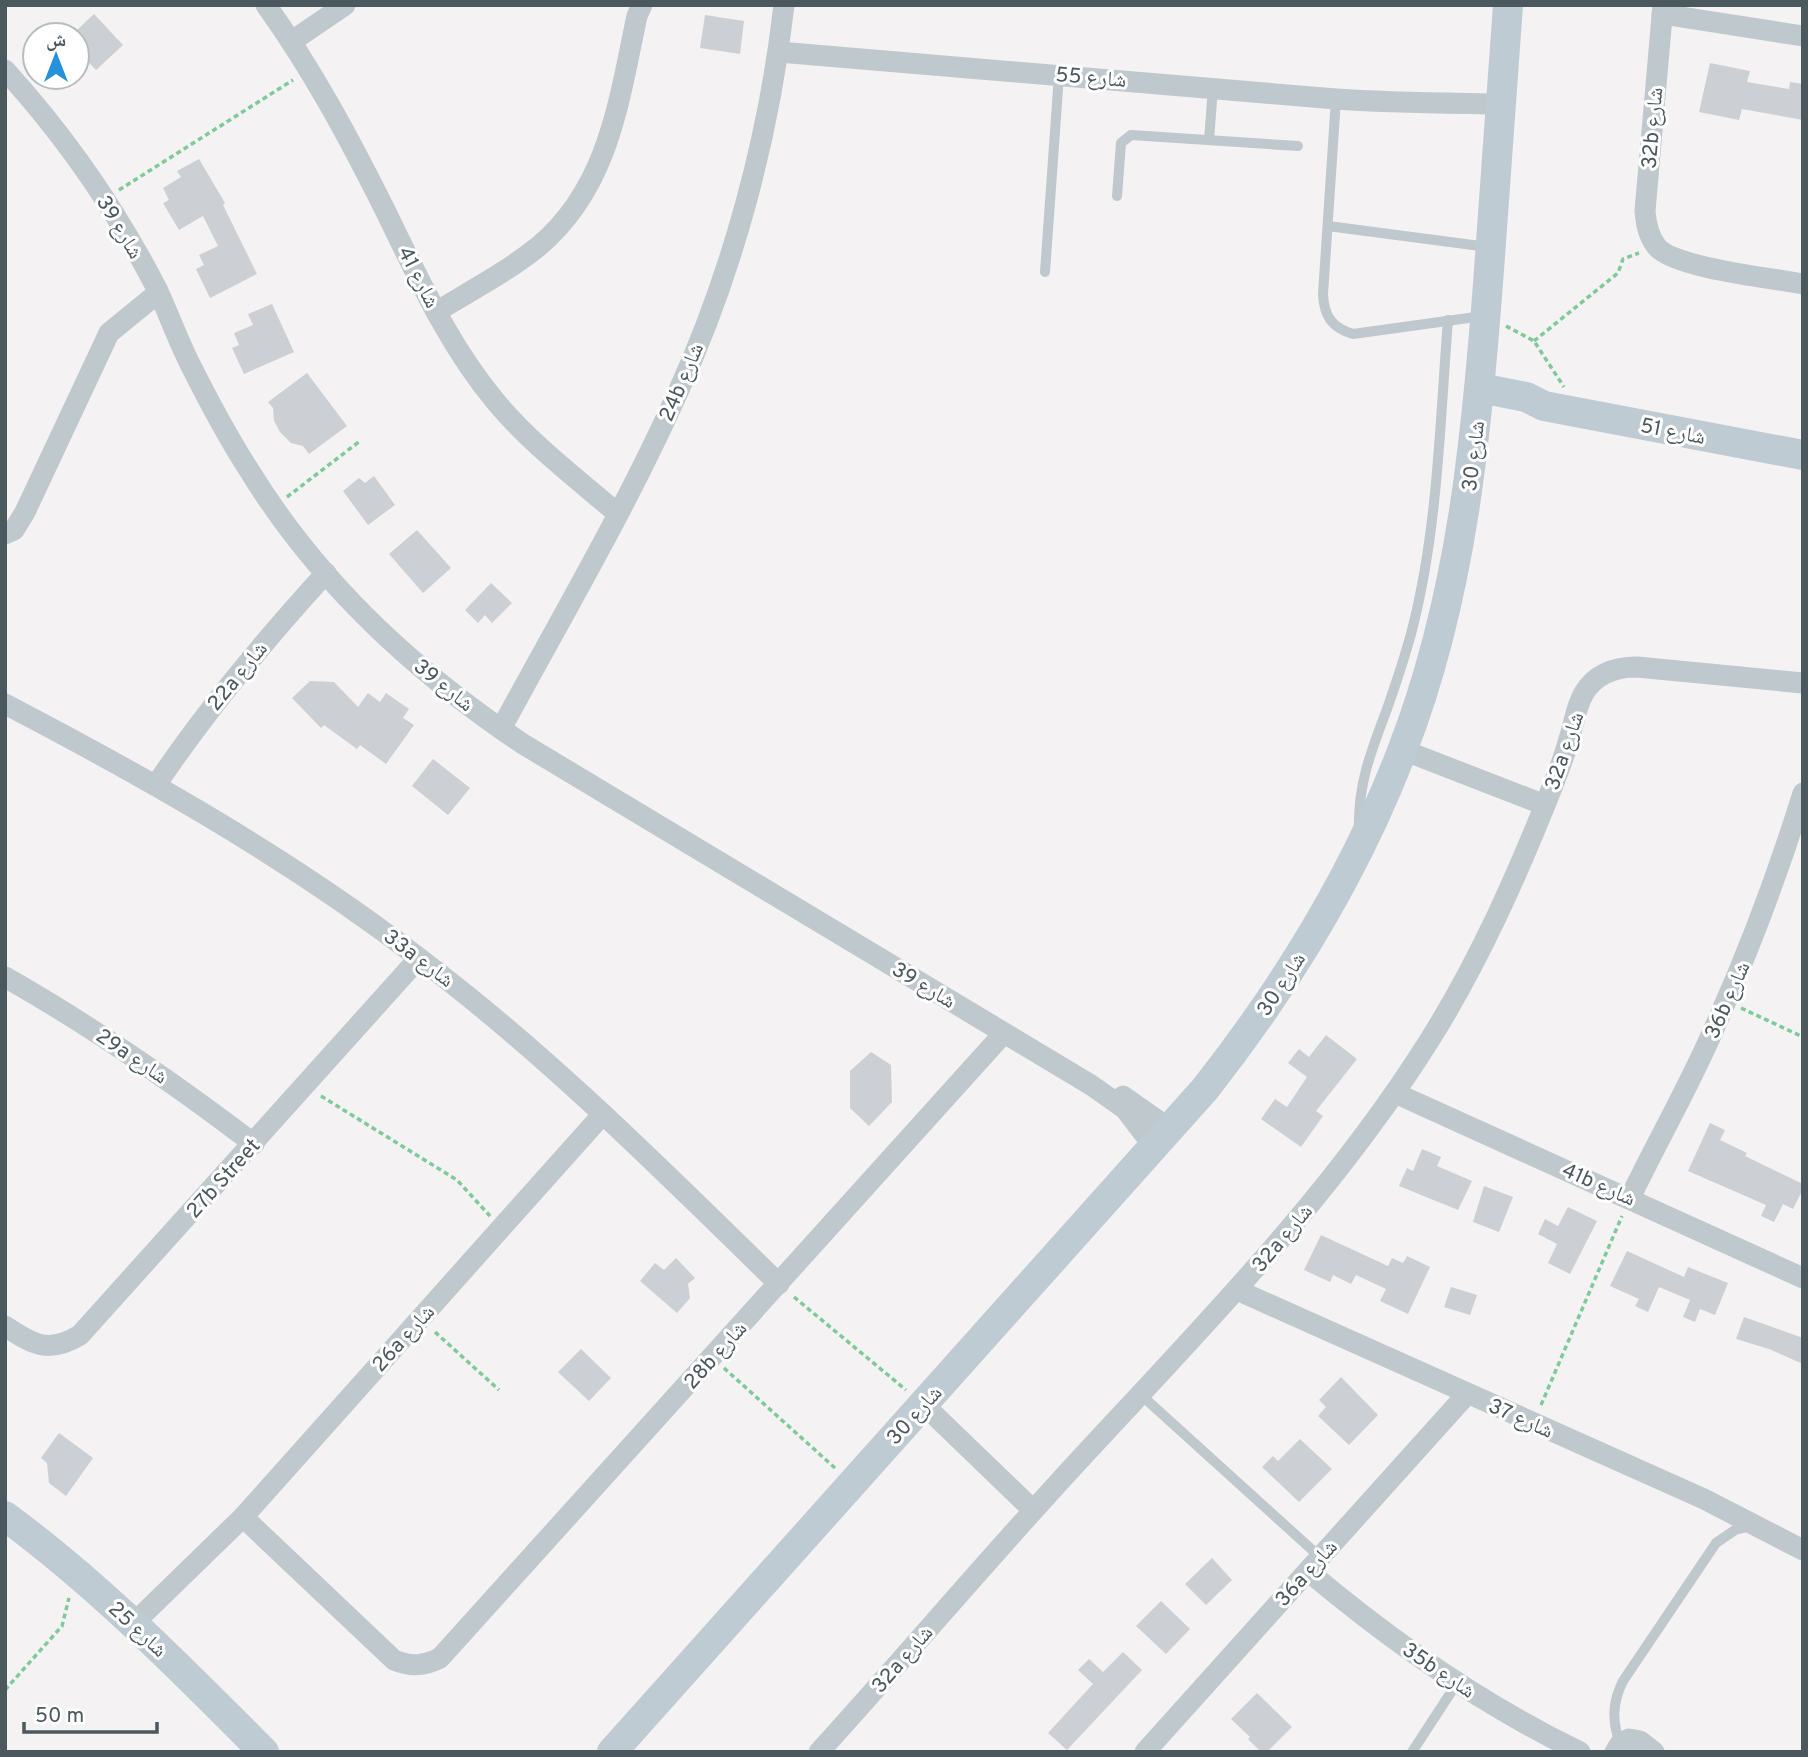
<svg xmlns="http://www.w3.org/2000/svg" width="1808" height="1757" viewBox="0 0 1808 1757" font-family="Overpass,'Noto Naskh Arabic',sans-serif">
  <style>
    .building { fill: #ccd0d4 }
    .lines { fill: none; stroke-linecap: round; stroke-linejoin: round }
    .path { stroke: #7eca99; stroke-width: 3.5; stroke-dasharray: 5 3.5; stroke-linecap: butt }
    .lane { stroke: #bfc8cd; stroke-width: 10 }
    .street { stroke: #bfc8cd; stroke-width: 21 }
    .secondary { stroke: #bfcbd2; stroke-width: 30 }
    .labels { text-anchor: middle; stroke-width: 6; stroke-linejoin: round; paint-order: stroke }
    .street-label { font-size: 21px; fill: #4b585e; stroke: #fff }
  </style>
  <rect width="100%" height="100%" fill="#f4f2f2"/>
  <!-- building -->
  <g class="building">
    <polygon points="94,14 123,45 96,70 77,50 77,30"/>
    <polygon points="705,15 744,21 740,54 700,48"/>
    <polygon points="1710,63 1750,71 1747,82 1789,89 1790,82 1803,84 1803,120 1742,109 1739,120 1699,112"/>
    <polygon points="199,159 225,203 223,205 257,274 210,298 196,269 204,265 199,255 218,246 203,216 179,230 163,203 169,200 163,188 181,177 177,171"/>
    <polygon points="272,304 294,352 244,374 232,348 239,345 234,333 253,325 248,314"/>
    <polygon points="307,373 347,426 309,454 303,446 291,443 280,432 274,421 273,408 268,402"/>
    <polygon points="374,476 395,505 368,525 343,491 359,478 365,483"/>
    <polygon points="417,530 451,568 423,593 389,554"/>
    <polygon points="491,583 512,603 492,623 485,615 478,623 465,610"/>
    <polygon points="310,681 334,682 358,707 368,693 380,702 386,693 409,709 403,718 414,725 386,764 360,745 357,749 324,725 321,728 292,698"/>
    <polygon points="433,759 470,788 448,815 412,786"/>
    <polygon points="1326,1035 1357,1059 1316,1111 1323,1116 1301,1147 1261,1119 1275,1099 1287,1107 1307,1077 1288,1063 1299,1049 1309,1057"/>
    <polygon points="871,1052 891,1065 892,1102 869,1126 850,1108 850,1071"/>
    <polygon points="1710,1123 1725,1130 1720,1140 1747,1153 1745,1156 1803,1184 1803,1189 1793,1209 1783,1204 1774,1222 1761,1216 1766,1205 1688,1171"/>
    <polygon points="1422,1149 1441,1157 1437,1166 1472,1181 1458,1210 1399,1186 1407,1168 1413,1171"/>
    <polygon points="1484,1186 1513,1197 1499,1232 1473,1222"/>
    <polygon points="1568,1207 1597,1221 1570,1274 1548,1263 1557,1244 1538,1234 1545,1219 1558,1226"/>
    <polygon points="1321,1235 1388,1266 1392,1258 1403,1263 1407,1256 1430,1267 1408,1314 1380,1301 1386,1289 1356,1275 1351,1284 1333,1275 1330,1282 1304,1270"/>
    <polygon points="1627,1251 1684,1277 1688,1267 1728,1283 1715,1315 1700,1309 1695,1322 1683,1317 1690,1300 1659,1287 1648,1312 1635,1306 1639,1299 1610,1286"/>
    <polygon points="676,1258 695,1278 688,1284 690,1298 677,1313 640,1281 655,1263 664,1270"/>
    <polygon points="1451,1287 1477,1295 1470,1315 1444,1307"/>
    <polygon points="1744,1317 1803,1338 1803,1364 1769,1349 1736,1339"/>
    <polygon points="581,1349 611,1378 589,1401 558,1372"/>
    <polygon points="1341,1377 1378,1415 1349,1445 1318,1416 1326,1407 1319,1400"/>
    <polygon points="59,1433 93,1458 66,1496 49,1483 47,1463 41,1458"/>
    <polygon points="1300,1439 1332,1469 1299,1502 1262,1467 1273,1456 1278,1461"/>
    <polygon points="1212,1558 1232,1580 1206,1605 1185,1584"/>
    <polygon points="1161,1601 1190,1629 1166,1654 1136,1626"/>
    <polygon points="1123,1652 1142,1670 1067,1750 1048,1733 1093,1684 1078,1670 1089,1659 1103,1672"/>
    <polygon points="1257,1693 1292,1727 1267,1752 1261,1752 1248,1739 1250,1737 1231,1719"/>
  </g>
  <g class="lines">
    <!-- path -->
    <g class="path">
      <polyline points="119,190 293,80"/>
      <polyline points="1506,326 1534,341 1564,387"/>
      <polyline points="1534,341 1618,273 1623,259 1639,253"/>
      <polyline points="287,497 360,441"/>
      <polyline points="1741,1008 1803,1037"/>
      <polyline points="321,1096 457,1180 490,1216"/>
      <polyline points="794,1297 906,1390"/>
      <polyline points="435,1332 499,1390"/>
      <polyline points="724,1368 835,1468"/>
      <polyline points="1541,1405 1622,1216"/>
      <polyline points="5,1690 62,1626 69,1598"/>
    </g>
    <!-- lane -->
    <g class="lane">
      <path d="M1336,99l-13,195c1,22 9,34 30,40l130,-18"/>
      <polyline points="1209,140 1213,88"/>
      <polyline points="1117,196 1121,143 1131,135 1298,146"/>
      <polyline points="1328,226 1488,247"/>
      <polyline points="1045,272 1059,75"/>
      <path d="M1359,827c-1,-44 13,-78 28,-118 10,-29 20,-57 27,-87 24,-98 26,-201 34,-302"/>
      <polyline points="1140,1394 1320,1557"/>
      <path d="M1620,1744c-8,-23 -8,-41 3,-63l93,-138 19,-13 17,-4"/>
      <polyline points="1412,1752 1457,1683"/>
    </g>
    <!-- street -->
    <g class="street">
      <path d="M266,5c46,64 83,133 118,203 33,67 64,137 112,194 35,42 80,76 122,112"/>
      <path d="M1663,5l-18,206c1,12 3,25 12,36 18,21 115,31 146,37"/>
      <polyline points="1662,14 1803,36"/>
      <polyline points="292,41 345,5"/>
      <path d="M779,52l557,47c55,4 109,4 165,5"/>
      <path d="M5,70c61,67 112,141 153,221 11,24 20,49 32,73 18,36 37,72 59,106 68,111 166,202 274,274l568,341 34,24 29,38"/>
      <path d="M436,312c34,-21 71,-40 103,-66 70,-59 80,-146 98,-230l5,-11"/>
      <polyline points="5,534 14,530 25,512 109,333 158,293"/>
      <path d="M5,704c144,75 285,155 414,254 130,98 244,213 360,326"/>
      <path d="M501,729c60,-111 125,-221 177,-337 55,-121 91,-255 106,-387"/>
      <polyline points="1403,750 1545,805"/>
      <path d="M156,785c51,-76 108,-144 170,-212"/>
      <path d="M5,977c88,50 169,106 249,167"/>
      <polyline points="1395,1093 1803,1278"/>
      <polyline points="1123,1096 1170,1129"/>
      <path d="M1630,1198c27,-56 58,-110 83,-167 35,-78 65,-157 90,-238"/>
      <polyline points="1237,1290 1704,1499 1803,1550"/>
      <path d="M5,1326c28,19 44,28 75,9l339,-377"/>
      <polyline points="924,1405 1033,1510"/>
      <path d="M243,1517l151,143c17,7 30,6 46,-2l564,-625"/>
      <path d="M1308,1571c84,71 173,133 272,181"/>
      <polyline points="133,1624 243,1517 603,1114"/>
      <path d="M819,1752c89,-98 174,-199 264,-296 123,-133 249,-261 346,-415 51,-81 89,-168 124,-256 6,-15 12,-31 16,-46 5,-15 7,-33 15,-46 12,-20 32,-26 53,-26l166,16"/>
      <polyline points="1145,1752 1467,1394"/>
      <polyline points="1615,1752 1620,1744 1629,1739 1640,1741 1654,1752"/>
    </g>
    <!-- secondary -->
    <g class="secondary">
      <polyline points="1480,388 1526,397 1544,406 1803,455"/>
      <path d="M5,1516c94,69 176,153 259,236"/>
      <path d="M612,1752l593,-663c81,-103 150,-215 197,-338 60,-154 75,-317 87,-481 6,-88 12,-176 19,-265"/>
    </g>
  </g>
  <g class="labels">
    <!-- street labels -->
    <g class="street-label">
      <text transform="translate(1091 77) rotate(5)" y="7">شارع 55</text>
      <text transform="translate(1652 128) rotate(-85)" y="7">32b شارع</text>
      <text transform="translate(120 227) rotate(59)" y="7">شارع 39</text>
      <text transform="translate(419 277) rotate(63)" y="7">شارع 41</text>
      <text transform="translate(681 382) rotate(-67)" y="7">24b شارع</text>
      <text transform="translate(1673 431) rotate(11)" y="7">شارع 51</text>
      <text transform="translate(1473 456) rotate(-83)" y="7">شارع 30</text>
      <text transform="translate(237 676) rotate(-51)" y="7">22a شارع</text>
      <text transform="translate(444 685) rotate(39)" y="7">شارع 39</text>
      <text transform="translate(1564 751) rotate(-71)" y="7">32a شارع</text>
      <text transform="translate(419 958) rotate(37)" y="7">33a شارع</text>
      <text transform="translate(1281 984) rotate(-57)" y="7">شارع 30</text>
      <text transform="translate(924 985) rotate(31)" y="7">شارع 39</text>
      <text transform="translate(1727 1000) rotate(-66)" y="7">36b شارع</text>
      <text transform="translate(132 1056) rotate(34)" y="7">29a شارع</text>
      <text transform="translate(223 1178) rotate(-48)" y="7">27b Street</text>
      <text transform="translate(1599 1184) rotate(24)" y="7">41b شارع</text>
      <text transform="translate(1282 1238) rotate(-50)" y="7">32a شارع</text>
      <text transform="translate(403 1338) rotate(-48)" y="7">26a شارع</text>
      <text transform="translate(715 1355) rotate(-48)" y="7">28b شارع</text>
      <text transform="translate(914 1415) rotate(-48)" y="7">شارع 30</text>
      <text transform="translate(1521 1418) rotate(24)" y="7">شارع 37</text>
      <text transform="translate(1306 1573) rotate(-48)" y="7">36a شارع</text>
      <text transform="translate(138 1629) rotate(43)" y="7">شارع 25</text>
      <text transform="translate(902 1659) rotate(-49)" y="7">32a شارع</text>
      <text transform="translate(1439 1670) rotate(34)" y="7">35b شارع</text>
    </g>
  </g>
  <!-- border -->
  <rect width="1808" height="1757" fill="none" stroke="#4b585e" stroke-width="14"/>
  <!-- north arrow -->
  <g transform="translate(56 56)"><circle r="33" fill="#ffffff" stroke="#b7bcbf" stroke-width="2"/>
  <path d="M0-5L12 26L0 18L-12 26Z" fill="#2691da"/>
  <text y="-10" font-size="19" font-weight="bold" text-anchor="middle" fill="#4b585e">ش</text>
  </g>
  <!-- scale -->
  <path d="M24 1722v10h133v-10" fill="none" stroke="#4b585e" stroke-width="3.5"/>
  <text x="35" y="1722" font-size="21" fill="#4b585e" stroke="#ffffff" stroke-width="5" paint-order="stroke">50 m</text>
</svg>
